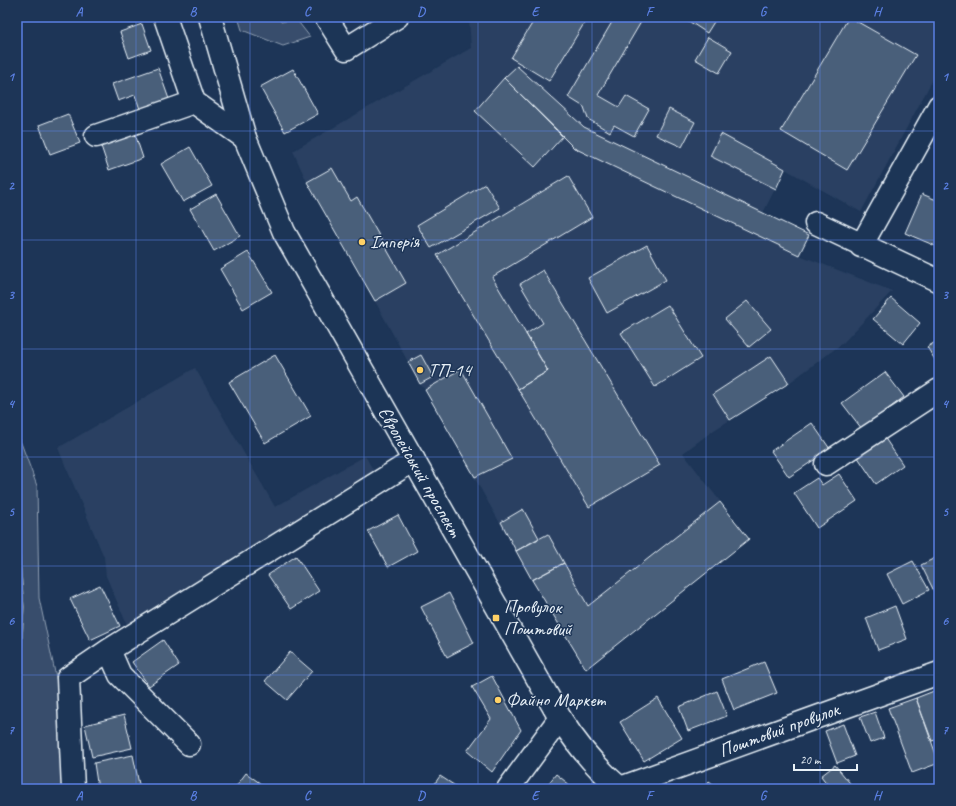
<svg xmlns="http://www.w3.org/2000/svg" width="956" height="806" font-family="Caveat,sans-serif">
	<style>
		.built { fill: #2a4162 }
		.green { fill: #374d6c; stroke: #909fb2 }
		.water { fill: #5d7089; stroke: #95a4b5 }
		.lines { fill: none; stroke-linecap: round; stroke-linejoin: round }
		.shore { stroke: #b0bdcc; stroke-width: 1 }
		.building { fill: #495e7a; stroke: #e8f1f8 }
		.minor-casing { stroke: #e8f1f8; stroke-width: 25 }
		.major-casing { stroke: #e8f1f8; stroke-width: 25 }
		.minor { stroke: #1d3557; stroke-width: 22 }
		.major { stroke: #1d3557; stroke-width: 22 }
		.grid { fill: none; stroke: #5a7fe2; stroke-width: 1; stroke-opacity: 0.55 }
		.poi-dot { fill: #ffd166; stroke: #1d3557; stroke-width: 1.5 }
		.labels { text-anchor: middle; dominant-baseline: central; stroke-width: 3; stroke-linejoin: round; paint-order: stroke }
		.poi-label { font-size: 19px; fill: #e8f1f8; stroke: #1d3557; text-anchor: start }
		.street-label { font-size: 19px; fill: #e8f1f8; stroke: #1d3557 }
		.neatline { fill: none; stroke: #5a7fe2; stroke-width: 1.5 }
		.grid-label { font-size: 13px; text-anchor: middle; font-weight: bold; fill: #5a7fe2 }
	</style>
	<rect width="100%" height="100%" fill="#1d3557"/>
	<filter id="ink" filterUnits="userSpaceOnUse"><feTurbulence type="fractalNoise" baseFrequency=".025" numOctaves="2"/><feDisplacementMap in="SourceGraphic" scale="8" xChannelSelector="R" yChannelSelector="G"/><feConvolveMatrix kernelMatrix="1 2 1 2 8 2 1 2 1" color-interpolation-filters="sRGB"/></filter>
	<g filter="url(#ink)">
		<path class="built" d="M470,17H939V68L861,212L785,169L763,213L809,235L799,255L892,291L843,343L789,383L714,430L683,453L749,539L586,669L532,580L425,390L420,384L375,301L307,182L293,151L471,48L469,18Z
			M195,368L275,507L365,456L375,473L128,627L106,576L104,557L58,448Z"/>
		<path class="green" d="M238,17H279L281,22L296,19L310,37L283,46L242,30Z
			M17,432L37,486L39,598L66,724L68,789H18V707L24,607L17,525Z"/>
		<path class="water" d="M17,525L24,607L18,707V789Z"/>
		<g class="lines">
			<path class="shore" d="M17,569L20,607L17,663"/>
		</g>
		<path class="building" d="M536,17H588L549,81L511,58Z
			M615,17H644L598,95L619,107L626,96L649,109L634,136L614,125L610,132L588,119L584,107L568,97Z
			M685,17H717L707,33L684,18Z
			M849,17L916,55L847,170L781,131Z
			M142,24L151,50L129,58L120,32Z
			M708,37L732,51L719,73L695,59Z
			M517,66L584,127L809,235L799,255L574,148L504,78Z
			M158,68L170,102L141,112L135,95L118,101L112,84Z
			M293,69L318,114L285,132L260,87Z
			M504,78L563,136L535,167L475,111Z
			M669,109L695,122L682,147L656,135Z
			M68,114L80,143L50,154L39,125Z
			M133,128L143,158L109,170L99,140Z
			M721,134L785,169L776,189L710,156Z
			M190,147L212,186L183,202L161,164Z
			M332,168L351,201L357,197L406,283L375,301L307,182Z
			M568,176L592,217L492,277L548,371L518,389L437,255Z
			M485,184L500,208L431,248L417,225Z
			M216,194L240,236L214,251L190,209Z
			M922,194L939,201L938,247L905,233Z
			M647,245L666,280L607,313L588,278Z
			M248,252L272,292L243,309L220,269Z
			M543,270L660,465L589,507L518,389L548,371L526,334L543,323L520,284Z
			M891,298L920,323L903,344L873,319Z
			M747,301L771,329L749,347L725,319Z
			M668,305L701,358L655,387L621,333Z
			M939,340V366L927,347Z
			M275,355L311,416L265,443L229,382Z
			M421,355L433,377L420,384L408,362Z
			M771,356L789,383L730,420L713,394Z
			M461,369L512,459L475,477L425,390Z
			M885,372L904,397L862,429L842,403Z
			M812,423L830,449L789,477L771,451Z
			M882,434L903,465L876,484L855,453Z
			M839,474L857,501L817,528L794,493L817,478L822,485Z
			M720,502L749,539L586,669L532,580L564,563L588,606Z
			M523,509L539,538L516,551L501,522Z
			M398,515L417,551L388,567L368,531Z
			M548,534L564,563L532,580L516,551Z
			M296,556L319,591L291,609L268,575Z
			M939,556V591L935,593L921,565Z
			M913,561L929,590L902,604L887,574Z
			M100,585L120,626L90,640L70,599Z
			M449,593L474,643L447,657L421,607Z
			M895,606L907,639L878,650L866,618Z
			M163,640L179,665L149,686L132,662Z
			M290,652L312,671L287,700L265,681Z
			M764,662L777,693L734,710L722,679Z
			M492,676L521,730L492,772L467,751L491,719L472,687Z
			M939,689V739L932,741L916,698Z
			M717,691L727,716L688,731L679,707Z
			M658,698L682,738L644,761L620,722Z
			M916,698L939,763L912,773L888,708Z
			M875,712L884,738L870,743L860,717Z
			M124,715L132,748L92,757L85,725Z
			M843,724L855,756L837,763L825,731Z
			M133,755L140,789H98L94,763Z
			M835,765L854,788L853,789H831L821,776Z
			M246,773L268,789H234Z
			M556,774L575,789H544Z
			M440,776L460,789H431Z
			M709,781L720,789H703Z"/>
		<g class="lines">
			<g class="minor-casing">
				<path id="minor" d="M165,17L194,102L245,138
					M326,17L346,49L397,17
					M96,136L194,102
					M816,223L939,281
					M861,246L939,106
					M826,464L939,390
					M189,744L120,675L109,650L414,460
					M620,788L939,673
					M73,789L68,678L109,650
					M508,789L560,718"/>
			</g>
			<g class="major-casing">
				<path id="major" d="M210,17L245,138L284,232L560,718C577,745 596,768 621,789"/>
			</g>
			<use href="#minor" class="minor"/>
			<use href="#major" class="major"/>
		</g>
	</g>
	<path class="grid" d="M136,17V789M250,17V789M364,17V789M478,17V789M592,17V789M706,17V789M820,17V789M17,131H939M17,240H939M17,349H939M17,457H939M17,566H939M17,675H939"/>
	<g class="poi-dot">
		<circle cx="362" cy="242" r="4"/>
		<circle cx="420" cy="370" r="4"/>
		<rect x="492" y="614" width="8" height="8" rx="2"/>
		<circle cx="498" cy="700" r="4"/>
	</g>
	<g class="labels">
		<g class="poi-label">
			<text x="370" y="242">Імперія</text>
			<text x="428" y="370">ТП-14</text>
			<text x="504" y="607">Провулок<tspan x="504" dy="22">Поштовий</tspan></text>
			<text x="506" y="700">Файно Маркет</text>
		</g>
		<g class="street-label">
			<text transform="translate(420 472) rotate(60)">Європейський проспект</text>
			<text transform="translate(779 730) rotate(-20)">Поштовий провулок</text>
		</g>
	</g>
	<rect width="956" height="806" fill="none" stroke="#1d3557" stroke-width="44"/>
	<path d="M794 764v6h63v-6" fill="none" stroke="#e8f1f8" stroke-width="2"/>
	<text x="800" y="764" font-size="12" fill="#e8f1f8" stroke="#1d3557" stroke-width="3" paint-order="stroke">20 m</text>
	<rect x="22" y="22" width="912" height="762" class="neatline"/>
	<g class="grid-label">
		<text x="79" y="16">A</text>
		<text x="193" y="16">B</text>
		<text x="307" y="16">C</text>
		<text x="421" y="16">D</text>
		<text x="535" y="16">E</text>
		<text x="649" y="16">F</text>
		<text x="763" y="16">G</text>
		<text x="877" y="16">H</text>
		<text x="11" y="81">1</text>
		<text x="945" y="81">1</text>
		<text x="11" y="190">2</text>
		<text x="945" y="190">2</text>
		<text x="11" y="299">3</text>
		<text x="945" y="299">3</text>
		<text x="11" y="408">4</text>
		<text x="945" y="408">4</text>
		<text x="11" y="516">5</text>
		<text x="945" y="516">5</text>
		<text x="11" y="625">6</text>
		<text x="945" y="625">6</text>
		<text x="11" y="734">7</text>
		<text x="945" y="734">7</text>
		<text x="79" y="800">A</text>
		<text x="193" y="800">B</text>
		<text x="307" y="800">C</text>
		<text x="421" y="800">D</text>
		<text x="535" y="800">E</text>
		<text x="649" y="800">F</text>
		<text x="763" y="800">G</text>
		<text x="877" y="800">H</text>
	</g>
</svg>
